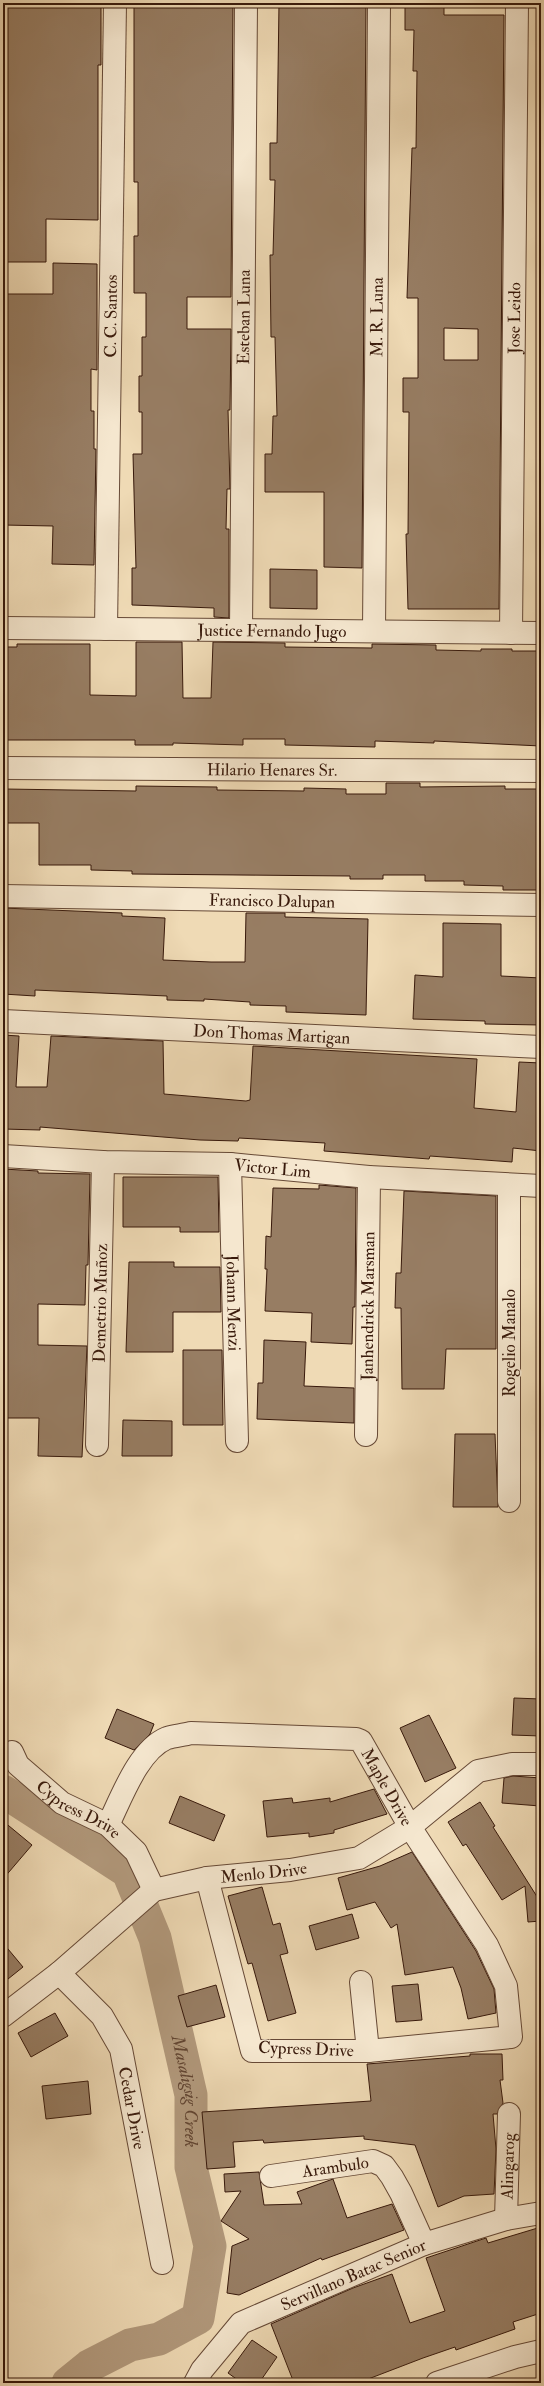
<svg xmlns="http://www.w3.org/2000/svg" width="544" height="2386" font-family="'IM FELL Double Pica',serif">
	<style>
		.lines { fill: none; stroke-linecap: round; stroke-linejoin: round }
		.river { stroke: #b1987b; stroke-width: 33 }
		.building { fill: #977d63; stroke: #38190b; fill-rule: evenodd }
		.minor-casing { stroke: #664936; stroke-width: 24 }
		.tertiary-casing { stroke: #664936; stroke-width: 24 }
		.minor { stroke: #f5e7cf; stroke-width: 22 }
		.tertiary { stroke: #f5e7cf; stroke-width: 22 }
		.labels { text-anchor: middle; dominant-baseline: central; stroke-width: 3; stroke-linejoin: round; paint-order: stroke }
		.street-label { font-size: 17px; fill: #38190b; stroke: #f5e7cf }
		.water-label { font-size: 18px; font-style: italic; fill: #624532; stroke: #f5e7cf }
	</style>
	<rect width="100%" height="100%" fill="#efdab5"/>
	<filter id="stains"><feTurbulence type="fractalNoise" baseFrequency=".005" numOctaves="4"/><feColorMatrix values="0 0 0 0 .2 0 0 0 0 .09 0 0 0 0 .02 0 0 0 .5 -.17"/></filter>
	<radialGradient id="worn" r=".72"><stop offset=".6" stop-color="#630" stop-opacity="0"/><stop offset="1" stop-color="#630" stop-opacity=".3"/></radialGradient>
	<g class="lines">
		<path class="river" id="s1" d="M3,1791L128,1872L155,1938L191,2095V2167L210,2246L198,2318L159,2339L130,2345L89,2366L68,2383"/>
	</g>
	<path class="building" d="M3,3H101V65H98V220L46,219V262H3Z
		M134,3H233L231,297H187V329H231L230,410H228L230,489H227L226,529H229V618L214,617V608L132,605V568H136L133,454H142V412H139V376H142V337H146V293H134V236H138V182H134Z
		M279,3H366L362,568L324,567V492H265V454H272L273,416H277L275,337H271L270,255H273L275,180H270V143H277Z
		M405,3H444V15H504L499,609H408L406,534H408L409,412H403V378H418V298H407L412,148H416L417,71H413L414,30H405ZM444,328L478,329V360H444Z
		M53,263L97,264V370L91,369V411H94V449H96L94,565L52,564L53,526L3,525V294H53Z
		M270,569L317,570V609L270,608Z
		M136,642H182L183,698H211L213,642L285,643V647L372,648V644L436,645V650L481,651V649H512V651H541V746L434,741V743L375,741V747L285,745V739H243V745L173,743V745H135V740H3V647H17V644H90V695L136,696Z
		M386,783H420V787L505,786V789H541L540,890H503V886L464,885V881H425V875H383V879H350V876L132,874V871L91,870V865H39V823H5V789L136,791V786L217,787V790L304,791V788L346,789V794H386Z
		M3,908L122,913V916L165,918L163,960L211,962H245L246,913H285V917L368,919L366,1015L286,1012V1006L250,1005V1002L204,999V1001L167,1000V996L35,990V996L3,994Z
		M443,923L501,924V976L541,978V1025L485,1024V1021L413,1019L415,975L443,977Z
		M3,1035L19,1036L16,1087H47L51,1036L163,1041L164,1094L246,1101L250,1100L253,1046L477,1059L474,1108L516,1112L519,1062L541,1063V1151L513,1148L512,1162L430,1156L429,1159L324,1151L325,1143L239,1138L238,1141L200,1140L40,1127V1130L3,1129Z
		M3,1169L38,1171V1173L90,1174L88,1265H86L85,1305L38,1304V1345L87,1346L82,1457L38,1456L39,1418H3Z
		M123,1177H218L219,1232H180V1227H123Z
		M319,1185L356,1188L355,1307H353L352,1344L311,1342L312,1313L265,1311L267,1269H265L266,1236L271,1237L273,1188L319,1189Z
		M404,1191L496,1196V1349H446L444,1389H402L401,1308H395L396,1273H401Z
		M129,1262H174V1267H220L221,1312H173V1352H126Z
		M264,1340L306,1342L304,1386L354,1388V1423L257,1419L258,1383H263Z
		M183,1350H222L223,1425H183Z
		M123,1420L172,1421V1456H122Z
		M455,1434H495L498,1507H453Z
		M514,1698L541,1699V1736L512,1735Z
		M117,1709L154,1724L150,1734L134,1750L105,1738Z
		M429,1715L456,1768L425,1782L400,1728Z
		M513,1776L541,1778L540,1806L502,1803L504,1778Z
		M374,1789L387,1814L334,1830V1833L309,1837V1833L267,1837L263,1801L292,1798L293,1803L330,1798V1802Z
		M180,1796L225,1815L214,1841L169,1823Z
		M480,1802L495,1826L493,1827L541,1903V1921L528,1922L525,1886L502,1900L466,1844L463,1846L448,1822Z
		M3,1821L32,1845L3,1879Z
		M412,1852L476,1951L494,1989L496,2013L468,2019L461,1988L453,1967L405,1975L397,1924L391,1928L375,1902L347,1910L338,1878L380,1866Z
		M262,1887L273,1925L280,1923L288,1953L280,1955L296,2013L268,2021L252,1963L248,1964L228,1896Z
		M352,1914L359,1938L316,1950L309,1926Z
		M3,1943L23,1967L3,1983Z
		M418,1984L422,2020L396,2022L392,1986Z
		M216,1985L225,2017L187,2027L178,1996Z
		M55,2013L68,2036L31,2057L18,2033Z
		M470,2054H502L503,2080H500L503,2103L497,2114H493L496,2149L494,2194L464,2196L438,2207L415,2145L364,2139V2136L264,2143L263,2140L233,2142L235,2167L207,2169L202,2112L371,2101L367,2064L470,2056Z
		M88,2081L91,2114L46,2119L42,2086Z
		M259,2172L264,2205L302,2204L297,2192L333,2179L347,2218L392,2204L404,2230L322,2260L321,2258L239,2295L227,2293L232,2246L249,2239L221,2221L241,2191L225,2192L224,2174Z
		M541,2227V2313L513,2322L515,2329L456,2350L455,2347L423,2358L363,2381L362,2379L350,2383H294L271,2324L353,2288L392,2274L410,2323L445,2311L426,2258L486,2238L488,2243Z
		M252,2340L277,2357L259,2383H242L228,2373Z"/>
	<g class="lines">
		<g class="minor-casing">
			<g id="minor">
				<path id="s2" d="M3,628L541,633"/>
				<path id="s3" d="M106,629L115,3"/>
				<path id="s4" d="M241,630L246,3"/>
				<path id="s5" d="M374,631L379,3"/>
				<path id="s6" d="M511,633L517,3"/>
				<path id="s7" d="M3,768L541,771"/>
				<path id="s8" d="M3,896L541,905"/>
				<path id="s9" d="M3,1021L541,1047"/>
				<path id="s10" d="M3,1156L103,1162L230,1164L369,1177L541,1186"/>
				<path id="s11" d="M230,1164L237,1441"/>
				<path d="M509,1185V1501"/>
				<path id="s12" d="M366,1435L369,1177"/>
				<path id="s13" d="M97,1445L103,1162"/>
				<path id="s14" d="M12,1752L18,1765L62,1803L108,1825L136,1852L154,1890"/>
				<path id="s15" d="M108,1825C121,1799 138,1750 167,1738C174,1736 183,1735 191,1733L356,1739L361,1741L410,1827L487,1945L506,1986L511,2037L368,2051H252L207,1878"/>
				<path id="s16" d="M59,1973L102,2016L121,2049L162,2263"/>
				<path d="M361,1982L368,2051"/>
				<path id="s17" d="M3,2016L59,1973L154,1890L207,1878L290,1870L359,1858L410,1827L478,1771L512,1764H541"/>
				<path id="s18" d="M271,2176L373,2161L384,2166L392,2177L401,2193L424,2244"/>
				<path id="s19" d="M506,2219L509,2114"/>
				<path id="s20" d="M195,2383L202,2370L241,2323L424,2244L506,2219L541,2213"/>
			</g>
		</g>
		<g class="tertiary-casing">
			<path id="tertiary" d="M437,2383L515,2357L541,2351"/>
		</g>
		<use href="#minor" class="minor"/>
		<use href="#tertiary" class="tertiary"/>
	</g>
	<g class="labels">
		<g class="street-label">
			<text stroke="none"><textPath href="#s3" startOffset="313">C. C. Santos</textPath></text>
			<text stroke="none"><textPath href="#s4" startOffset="313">Esteban Luna</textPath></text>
			<text stroke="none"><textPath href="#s5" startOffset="314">M. R. Luna</textPath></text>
			<text stroke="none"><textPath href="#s6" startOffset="315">Jose Leido</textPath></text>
			<text stroke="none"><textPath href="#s2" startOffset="269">Justice Fernando Jugo</textPath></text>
			<text stroke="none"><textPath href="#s7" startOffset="269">Hilario Henares Sr.</textPath></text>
			<text stroke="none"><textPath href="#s8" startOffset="269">Francisco Dalupan</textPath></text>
			<text stroke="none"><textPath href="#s9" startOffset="269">Don Thomas Martigan</textPath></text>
			<text stroke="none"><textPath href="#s10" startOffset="270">Victor Lim</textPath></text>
			<text stroke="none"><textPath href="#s13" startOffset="142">Demetrio Muñoz</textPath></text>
			<text stroke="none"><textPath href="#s11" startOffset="139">Johann Menzi</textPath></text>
			<text stroke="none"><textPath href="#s12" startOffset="129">Janhendrick Marsman</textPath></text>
			<text transform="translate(509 1343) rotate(-90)">Rogelio Manalo</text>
			<text stroke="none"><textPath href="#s15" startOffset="355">Maple Drive</textPath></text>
			<text stroke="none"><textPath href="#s14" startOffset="90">Cypress Drive</textPath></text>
			<text stroke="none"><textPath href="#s17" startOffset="308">Menlo Drive</textPath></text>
			<text transform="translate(306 2049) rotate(2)">Cypress Drive</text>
			<text stroke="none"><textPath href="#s16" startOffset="159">Cedar Drive</textPath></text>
			<text stroke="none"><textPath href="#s19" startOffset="53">Alingarog</textPath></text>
			<text stroke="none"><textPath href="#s18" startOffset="65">Arambulo</textPath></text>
			<text stroke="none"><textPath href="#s20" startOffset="198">Servillano Batac Senior</textPath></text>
		</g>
		<g class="water-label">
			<text stroke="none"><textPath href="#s1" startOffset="377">Masaligsig Creek</textPath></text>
		</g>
	</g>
	<rect width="544" height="2386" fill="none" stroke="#efdab5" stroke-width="16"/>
	<rect x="4" y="4" width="536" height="2378" fill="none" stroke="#38190b" stroke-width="2"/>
	<rect x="8" y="8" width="528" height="2370" fill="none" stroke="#38190b"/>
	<rect width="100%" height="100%" filter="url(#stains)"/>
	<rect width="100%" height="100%" fill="url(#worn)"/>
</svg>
